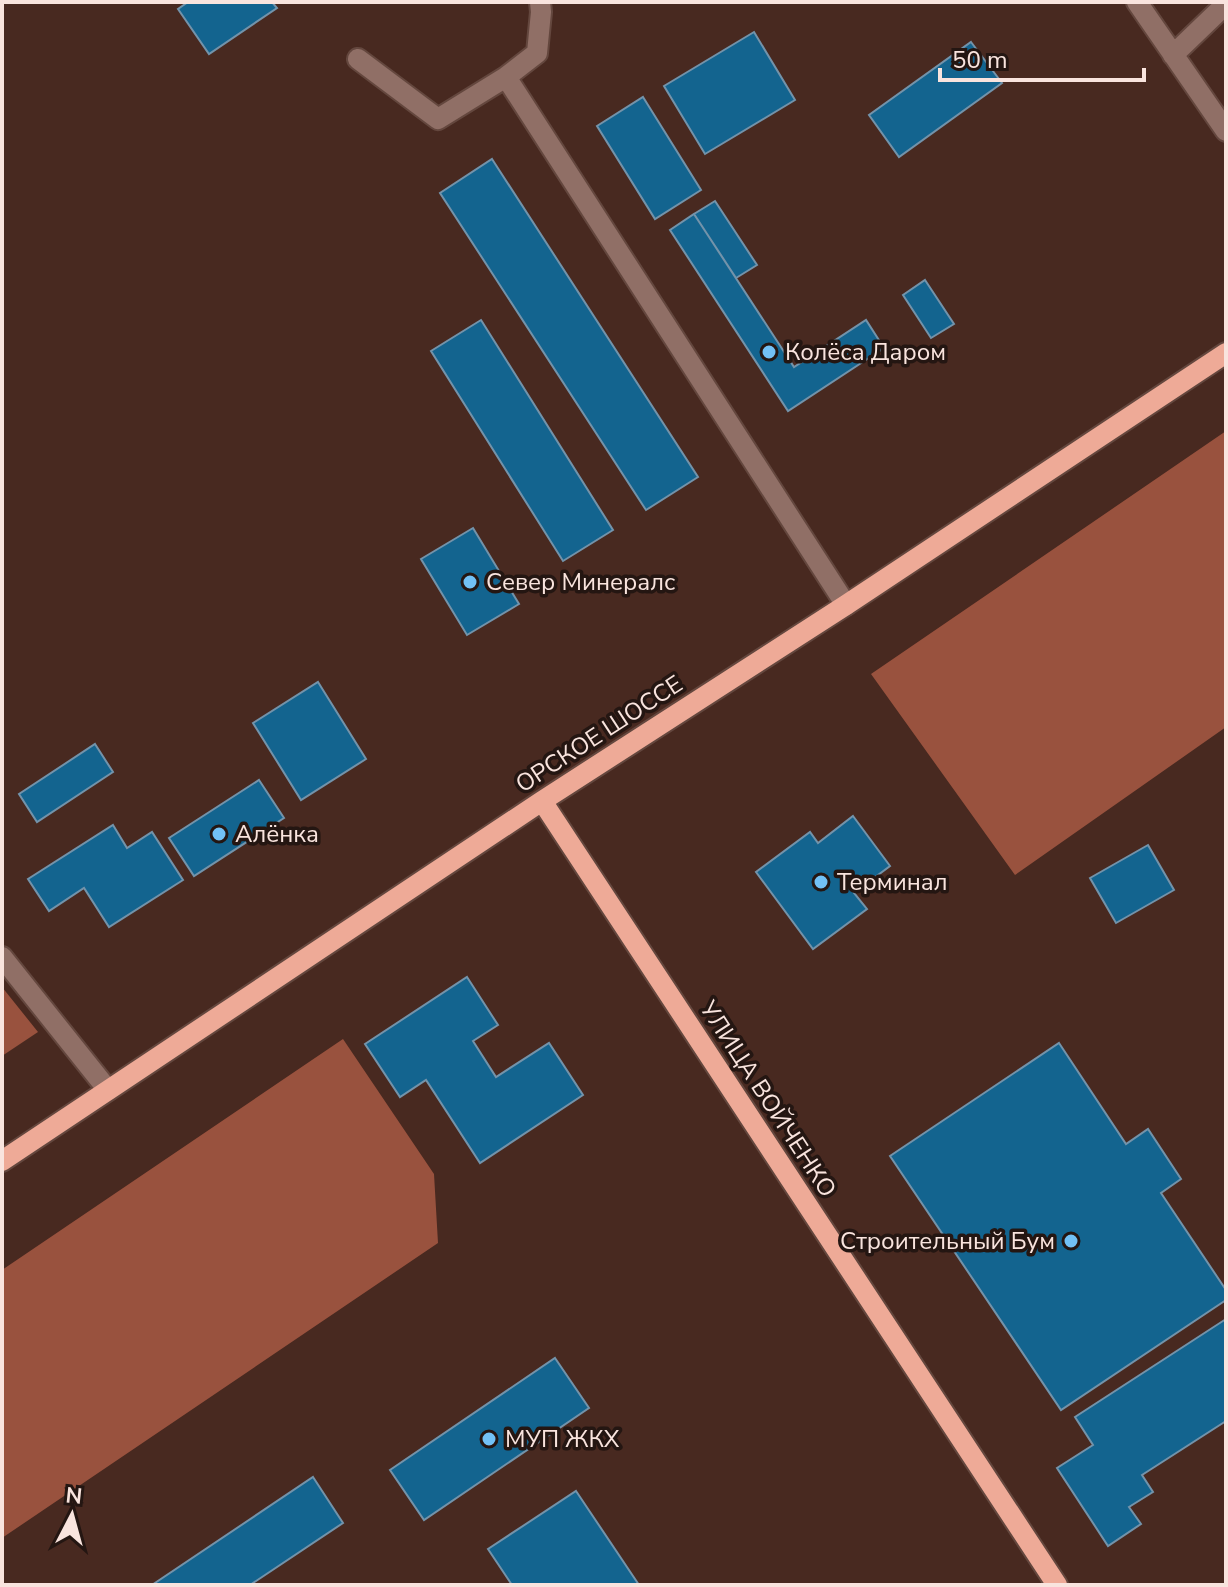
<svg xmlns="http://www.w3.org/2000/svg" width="1228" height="1587" font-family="'Nunito Sans',sans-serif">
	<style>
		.forest { fill: #99523e }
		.building { fill: #13648f; stroke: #7393aa; stroke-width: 2 }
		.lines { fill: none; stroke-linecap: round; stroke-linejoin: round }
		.minor-casing { stroke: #64473e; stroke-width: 24 }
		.major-casing { stroke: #64473e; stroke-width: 24 }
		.minor { stroke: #906f66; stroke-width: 20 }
		.major { stroke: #eeaa97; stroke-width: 20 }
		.poi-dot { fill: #72c1f5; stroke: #241612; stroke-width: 3 }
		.labels { text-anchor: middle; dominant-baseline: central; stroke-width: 7; stroke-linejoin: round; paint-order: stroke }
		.poi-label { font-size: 24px; fill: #f9e4de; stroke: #241612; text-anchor: start }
		.street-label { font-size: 24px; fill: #f9e4de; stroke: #241612 }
	</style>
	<rect width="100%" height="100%" fill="#482920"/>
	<path class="forest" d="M1226,431V727L1015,875L871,674Z
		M2,987L38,1032L2,1056Z
		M343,1039L434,1174L438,1243L2,1538V1270Z"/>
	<path class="building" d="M188,2H272L277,8L209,54L178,9Z
		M754,32L795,100L705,154L664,86Z
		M971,42L1002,83L899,157L869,115Z
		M643,97L701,190L655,219L597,126Z
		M492,159L698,477L646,510L440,193Z
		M715,201L757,265L736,278L694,214Z
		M694,214L794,367L866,320L884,348L788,411L670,230Z
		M925,280L954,324L931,338L903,295Z
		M481,320L613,530L563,561L431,351Z
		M473,528L519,604L467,635L421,559Z
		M318,682L366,759L301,800L253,723Z
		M95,744L113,772L37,822L19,794Z
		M259,780L284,818L194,876L169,838Z
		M853,816L890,866L854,893L867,909L813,949L756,872L810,832L818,843Z
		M113,825L127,848L152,832L183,880L109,927L84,888L49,911L28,879Z
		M1148,845L1174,890L1116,923L1090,878Z
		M467,977L498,1025L473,1041L496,1077L549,1043L583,1095L480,1163L426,1080L400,1097L365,1044Z
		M1059,1043L1126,1144L1148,1129L1181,1179L1161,1193L1226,1290V1300L1061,1410L890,1156Z
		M1226,1319V1421L1142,1475L1153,1492L1129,1507L1141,1524L1108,1546L1057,1468L1093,1445L1075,1417Z
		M555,1358L589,1408L424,1520L390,1470Z
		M313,1477L343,1523L250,1585H152Z
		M576,1491L639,1585H512L488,1549Z"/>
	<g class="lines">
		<g class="minor-casing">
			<path id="minor" d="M540,2L541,12L537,53L506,77L846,605
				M1137,2L1226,131
				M1173,55L1226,4
				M358,59L438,119L506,77
				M2,957L108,1090"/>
		</g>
		<g class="major-casing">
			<path id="major" d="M542,801L1057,1585
				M2,1161L542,801L846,605L1226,353"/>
		</g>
		<use href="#minor" class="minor"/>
		<use href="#major" class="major"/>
	</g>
	<g class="poi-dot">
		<circle cx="769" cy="352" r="8"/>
		<circle cx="470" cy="582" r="8"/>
		<circle cx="219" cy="834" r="8"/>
		<circle cx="821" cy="882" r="8"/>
		<circle cx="1071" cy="1241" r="8"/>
		<circle cx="489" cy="1439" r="8"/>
	</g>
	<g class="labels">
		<g class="poi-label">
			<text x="785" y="352">Колёса Даром</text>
			<text x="486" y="582">Север Минералс</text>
			<text x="235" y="834">Алёнка</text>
			<text x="837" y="882">Терминал</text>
			<text x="1055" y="1241" text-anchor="end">Строительный Бум</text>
			<text x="505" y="1439">МУП ЖКХ</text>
		</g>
		<g class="street-label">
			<text transform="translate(599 734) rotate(-33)">ОРСКОЕ ШОССЕ</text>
			<text transform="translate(768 1099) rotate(57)">УЛИЦА ВОЙЧЕНКО</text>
		</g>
	</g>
	<rect width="1228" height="1587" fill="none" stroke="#f9e4de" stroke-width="8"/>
	<g transform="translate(72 1515) rotate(6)" stroke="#241612" stroke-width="6" paint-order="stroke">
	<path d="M0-6L14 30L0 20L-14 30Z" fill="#f9e4de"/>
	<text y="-12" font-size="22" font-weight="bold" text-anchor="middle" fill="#f9e4de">N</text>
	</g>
	<path d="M940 68v12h204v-12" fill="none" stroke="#f9e4de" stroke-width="4"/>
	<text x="952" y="68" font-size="24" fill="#f9e4de" stroke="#241612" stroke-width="6" paint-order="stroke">50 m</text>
</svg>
